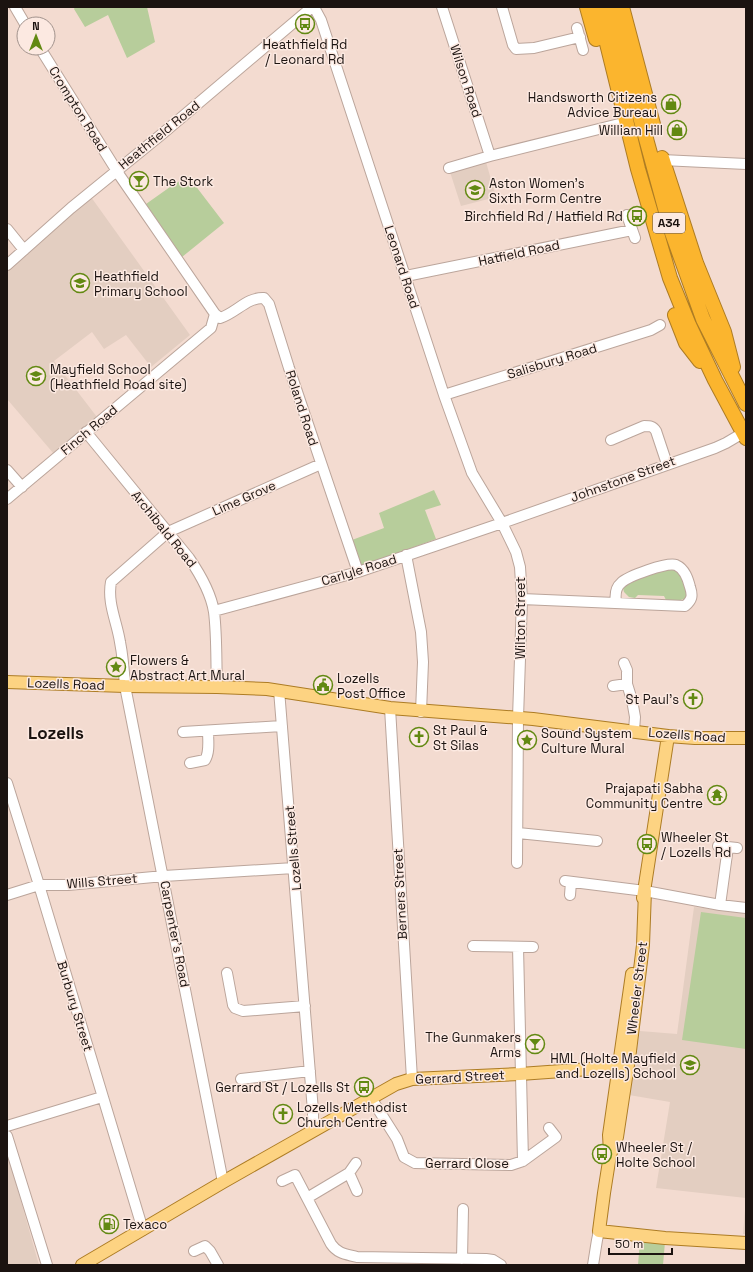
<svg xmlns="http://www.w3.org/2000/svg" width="753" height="1272" font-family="'Space Grotesk',sans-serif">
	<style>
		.education { fill: #e3cec1 }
		.green { fill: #b7cd9b }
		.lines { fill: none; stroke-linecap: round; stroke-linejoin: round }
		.minor-casing { stroke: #bba59b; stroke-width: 12 }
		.major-casing { stroke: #ad7c24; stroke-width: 14 }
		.highway-casing { stroke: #ad7c24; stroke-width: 16 }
		.minor { stroke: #fff; stroke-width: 10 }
		.major { stroke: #fdd382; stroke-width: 12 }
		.highway { stroke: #fbb52e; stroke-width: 14 }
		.labels { text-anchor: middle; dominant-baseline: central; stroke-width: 3; stroke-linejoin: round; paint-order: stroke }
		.shield { fill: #fce9e1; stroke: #5e534f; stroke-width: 1 }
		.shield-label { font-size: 12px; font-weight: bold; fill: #1b1310 }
		.poi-label { font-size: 13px; fill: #1b1310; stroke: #fce9e1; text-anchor: start }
		.street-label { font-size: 13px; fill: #1b1310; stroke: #fce9e1 }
		.district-label { font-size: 17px; font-weight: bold; fill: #1b1310; stroke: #fce9e1 }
	</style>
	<rect width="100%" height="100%" fill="#f3dbd0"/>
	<path class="education" d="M486,162L496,197L461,206L450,172Z
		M91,197L190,335L151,367L126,335L104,349L92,332L54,361L97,417L54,454L7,399V271Z
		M694,907L746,912V1234H743L746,1198L656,1188L670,1102L629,1095L640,1031L677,1034Z
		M7,1152L39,1265H7Z"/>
	<path class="green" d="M75,7H147L155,42L127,58L108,15L85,27L74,9Z
		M188,176L224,223L182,257L146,204L170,187Z
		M434,490L441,505L425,510L436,539L360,567L352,540L384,528L379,513Z
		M668,569L675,570L682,573L688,596C682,602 675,600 666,600L664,596L638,595L635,598L629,597L624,592L623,588L626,583Z
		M701,912L746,918V1049L682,1040Z
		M640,1240L665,1242L663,1265H638Z"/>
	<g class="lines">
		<g class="minor-casing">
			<path id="minor" d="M15,7L25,24
				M314,7L321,20L444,395L472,473L502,523L516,552L520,567L522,599L518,718L517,863
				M442,7L490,156
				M502,7L513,45L516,49L534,48L580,37
				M577,28L583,50
				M40,48L120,176L215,314L220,318C236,313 247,297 264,298L269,304L289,368L358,572
				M662,160L746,164
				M449,168L490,156L619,124
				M627,215L635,238
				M7,229L24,250
				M7,265L71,208L162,134L312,7
				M406,276L632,230
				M444,395L651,330L660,325
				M86,432L189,558C200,574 211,593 214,612C217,636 216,662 217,687
				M611,440L644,426C650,426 653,426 656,431L667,464
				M7,470L22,487
				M7,499L211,328L215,314
				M406,555L421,632L423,662L421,712
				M522,599L685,606C692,600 693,596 690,587C688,579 685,569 676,565C667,562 628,576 621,583C615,588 615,595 616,602
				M214,611L358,572L502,523L715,448L726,443L743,433
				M624,663L627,670V684L632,700L635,717L634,731
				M613,686L627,684
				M279,690L313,1111V1131
				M390,708L412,1079
				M183,732L282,726
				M190,763L205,760C210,752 208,740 208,731
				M7,783L39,885L143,1230
				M518,833L597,841
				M718,846L737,848
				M565,881L645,891L720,905L746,908
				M7,895L39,885H68L164,876L294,868
				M570,895L571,882
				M720,905L728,847
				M473,946L533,947
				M518,947L523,1161
				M227,973L233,1005L235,1008L243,1011L305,1006
				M241,1079L310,1071
				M371,1098L397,1139L404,1157L415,1163L511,1165L523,1161L556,1137L549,1128
				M7,1126L102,1097
				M7,1136L47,1265
				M349,1173L357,1191
				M282,1181L295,1175L331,1244C338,1254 346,1254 357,1257L486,1259L493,1260L501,1265
				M223,1182L125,686C124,671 123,657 120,642C117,622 107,603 111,582L168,532L321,464
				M307,1198L349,1173L356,1163
				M194,1251L205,1246L210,1251L218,1265
				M462,1259L463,1209
				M593,1265L597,1240L599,1231"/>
		</g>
		<g class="major-casing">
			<path id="major" d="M7,682L125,686L217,687L267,689L390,708L533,719L668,736L695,738H746
				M645,891L643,945L630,1051L617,1137L610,1155L604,1193L599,1231L665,1238L746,1243
				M643,898L668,736
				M610,1152L609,1135L632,974
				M82,1265L223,1182L396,1084L412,1079L520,1074L590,1069L619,1062L628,1065"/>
		</g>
		<g class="highway-casing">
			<path id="highway" d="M587,7L596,39
				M598,7L638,169L670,278L689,325L715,380L746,438
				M610,7L671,230L703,319L746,404
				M622,7L654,128
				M662,158L696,263L724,332L733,367
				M675,315L686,343L700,361"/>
		</g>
		<use href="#minor" class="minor"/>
		<use href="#major" class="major"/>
		<use href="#highway" class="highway"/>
	</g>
	<defs>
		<g id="bus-ring" transform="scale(1)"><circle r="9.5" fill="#fce9e1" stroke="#628912" stroke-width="1.5"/><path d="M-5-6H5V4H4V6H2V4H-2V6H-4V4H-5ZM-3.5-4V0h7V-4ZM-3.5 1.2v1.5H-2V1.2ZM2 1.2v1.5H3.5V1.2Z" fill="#628912"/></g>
		<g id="shop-ring" transform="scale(1)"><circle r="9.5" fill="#fce9e1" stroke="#628912" stroke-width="1.5"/><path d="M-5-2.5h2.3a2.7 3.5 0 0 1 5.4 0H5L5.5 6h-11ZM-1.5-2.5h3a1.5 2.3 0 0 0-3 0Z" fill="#628912"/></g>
		<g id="bar-ring" transform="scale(1)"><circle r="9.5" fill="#fce9e1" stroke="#628912" stroke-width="1.5"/><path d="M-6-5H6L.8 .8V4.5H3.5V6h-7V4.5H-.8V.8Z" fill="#628912"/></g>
		<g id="school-ring" transform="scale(1)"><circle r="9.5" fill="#fce9e1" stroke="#628912" stroke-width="1.5"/><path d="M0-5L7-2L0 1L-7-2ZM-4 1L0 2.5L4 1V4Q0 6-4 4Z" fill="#628912"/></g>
		<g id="sight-ring" transform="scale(1)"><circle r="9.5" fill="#fce9e1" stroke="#628912" stroke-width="1.5"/><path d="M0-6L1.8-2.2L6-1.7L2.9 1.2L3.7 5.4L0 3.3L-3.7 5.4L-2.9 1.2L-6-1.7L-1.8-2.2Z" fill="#628912"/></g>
		<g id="civic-ring" transform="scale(1)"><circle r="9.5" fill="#fce9e1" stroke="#628912" stroke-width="1.5"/><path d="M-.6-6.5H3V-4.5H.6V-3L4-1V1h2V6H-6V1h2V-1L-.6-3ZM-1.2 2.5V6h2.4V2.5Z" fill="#628912"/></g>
		<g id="church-ring" transform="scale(1)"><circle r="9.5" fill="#fce9e1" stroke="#628912" stroke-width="1.5"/><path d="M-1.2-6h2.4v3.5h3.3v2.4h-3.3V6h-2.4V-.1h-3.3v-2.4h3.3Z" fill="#628912"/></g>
		<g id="temple-ring" transform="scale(1)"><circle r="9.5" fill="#fce9e1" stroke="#628912" stroke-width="1.5"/><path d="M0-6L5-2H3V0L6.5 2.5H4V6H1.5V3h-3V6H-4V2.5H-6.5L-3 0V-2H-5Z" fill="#628912"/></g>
		<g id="fuel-ring" transform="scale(1)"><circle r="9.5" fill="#fce9e1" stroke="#628912" stroke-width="1.5"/><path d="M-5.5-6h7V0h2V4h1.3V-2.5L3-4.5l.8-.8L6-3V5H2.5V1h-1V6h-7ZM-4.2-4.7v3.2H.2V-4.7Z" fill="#628912"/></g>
	</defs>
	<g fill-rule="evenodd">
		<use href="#bus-ring" x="305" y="24"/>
		<use href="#shop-ring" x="671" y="104"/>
		<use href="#shop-ring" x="677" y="130"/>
		<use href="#bar-ring" x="139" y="181"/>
		<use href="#school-ring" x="475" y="190"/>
		<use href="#bus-ring" x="637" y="216"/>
		<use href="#school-ring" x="80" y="283"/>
		<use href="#school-ring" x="36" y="376"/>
		<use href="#sight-ring" x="116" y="667"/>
		<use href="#civic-ring" x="323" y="685"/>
		<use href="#church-ring" x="693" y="699"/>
		<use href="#church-ring" x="419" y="737"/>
		<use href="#sight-ring" x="527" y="740"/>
		<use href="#temple-ring" x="717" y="795"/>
		<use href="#bus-ring" x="647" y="844"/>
		<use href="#bar-ring" x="535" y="1044"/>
		<use href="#school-ring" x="690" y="1065"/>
		<use href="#bus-ring" x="364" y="1087"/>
		<use href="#church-ring" x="283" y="1114"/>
		<use href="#bus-ring" x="602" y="1154"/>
		<use href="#fuel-ring" x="109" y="1224"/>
	</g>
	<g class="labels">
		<rect class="shield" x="653" y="213" width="32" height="20" rx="3"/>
		<g class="shield-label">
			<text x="669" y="223">A34</text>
		</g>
		<g class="poi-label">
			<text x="305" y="44" text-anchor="middle">Heathfield Rd<tspan x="305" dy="15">/ Leonard Rd</tspan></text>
			<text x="657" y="97" text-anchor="end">Handsworth Citizens<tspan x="657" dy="15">Advice Bureau</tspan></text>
			<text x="663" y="130" text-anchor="end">William Hill</text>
			<text x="153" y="181">The Stork</text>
			<text x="489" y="183">Aston Women's<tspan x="489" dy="15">Sixth Form Centre</tspan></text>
			<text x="623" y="216" text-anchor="end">Birchfield Rd / Hatfield Rd</text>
			<text x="94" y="276">Heathfield<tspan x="94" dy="15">Primary School</tspan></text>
			<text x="50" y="369">Mayfield School<tspan x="50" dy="15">(Heathfield Road site)</tspan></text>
			<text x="130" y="660">Flowers &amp;<tspan x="130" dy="15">Abstract Art Mural</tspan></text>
			<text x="337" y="678">Lozells<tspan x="337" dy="15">Post Office</tspan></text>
			<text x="679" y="699" text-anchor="end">St Paul's</text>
			<text x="433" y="730">St Paul &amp;<tspan x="433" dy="15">St Silas</tspan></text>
			<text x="541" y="733">Sound System<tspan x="541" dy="15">Culture Mural</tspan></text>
			<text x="703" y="788" text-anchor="end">Prajapati Sabha<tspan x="703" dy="15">Community Centre</tspan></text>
			<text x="661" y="837">Wheeler St<tspan x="661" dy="15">/ Lozells Rd</tspan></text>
			<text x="521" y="1037" text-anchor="end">The Gunmakers<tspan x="521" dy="15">Arms</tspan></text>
			<text x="676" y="1058" text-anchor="end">HML (Holte Mayfield<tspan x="676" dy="15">and Lozells) School</tspan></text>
			<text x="350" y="1087" text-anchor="end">Gerrard St / Lozells St</text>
			<text x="297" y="1107">Lozells Methodist<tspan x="297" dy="15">Church Centre</tspan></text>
			<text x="616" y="1147">Wheeler St /<tspan x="616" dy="15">Holte School</tspan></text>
			<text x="123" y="1224">Texaco</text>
		</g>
		<g class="street-label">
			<text transform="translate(466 81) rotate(72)">Wilson Road</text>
			<text transform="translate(78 109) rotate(58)">Crompton Road</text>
			<text transform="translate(159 135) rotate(-39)">Heathfield Road</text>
			<text transform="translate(519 253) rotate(-12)">Hatfield Road</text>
			<text transform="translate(402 267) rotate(72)">Leonard Road</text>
			<text transform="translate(552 361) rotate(-17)">Salisbury Road</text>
			<text transform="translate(302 408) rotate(72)">Roland Road</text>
			<text transform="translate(89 430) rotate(-40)">Finch Road</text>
			<text transform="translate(623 479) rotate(-20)">Johnstone Street</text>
			<text transform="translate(244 498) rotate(-24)">Lime Grove</text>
			<text transform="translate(164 529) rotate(51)">Archibald Road</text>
			<text transform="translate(359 570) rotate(-17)">Carlyle Road</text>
			<text transform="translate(520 618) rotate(-90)">Wilton Street</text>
			<text transform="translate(66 684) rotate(2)">Lozells Road</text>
			<text transform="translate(687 735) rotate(4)">Lozells Road</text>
			<text transform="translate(293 848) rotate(-95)">Lozells Street</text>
			<text transform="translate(102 881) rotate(-5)">Wills Street</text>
			<text transform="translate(400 894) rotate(-93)">Berners Street</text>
			<text transform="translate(175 934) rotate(79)">Carpenter's Road</text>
			<text transform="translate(637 988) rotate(-83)">Wheeler Street</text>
			<text transform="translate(75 1006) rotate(73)">Burbury Street</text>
			<text transform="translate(460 1077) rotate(-3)">Gerrard Street</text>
			<text x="467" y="1163">Gerrard Close</text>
		</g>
		<g class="district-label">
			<text x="56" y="733">Lozells</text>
		</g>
	</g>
	<rect width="753" height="1272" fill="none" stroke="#1b1310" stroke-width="16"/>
	<g transform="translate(36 36)"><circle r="19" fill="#fce9e1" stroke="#a2938d"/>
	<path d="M0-3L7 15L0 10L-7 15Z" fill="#628912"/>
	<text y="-6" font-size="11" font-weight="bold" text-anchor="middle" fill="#1b1310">N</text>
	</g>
	<path d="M609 1248v6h63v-6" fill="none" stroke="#1b1310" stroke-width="2"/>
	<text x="615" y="1248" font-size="12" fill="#1b1310" stroke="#fce9e1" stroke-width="3" paint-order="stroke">50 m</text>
</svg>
